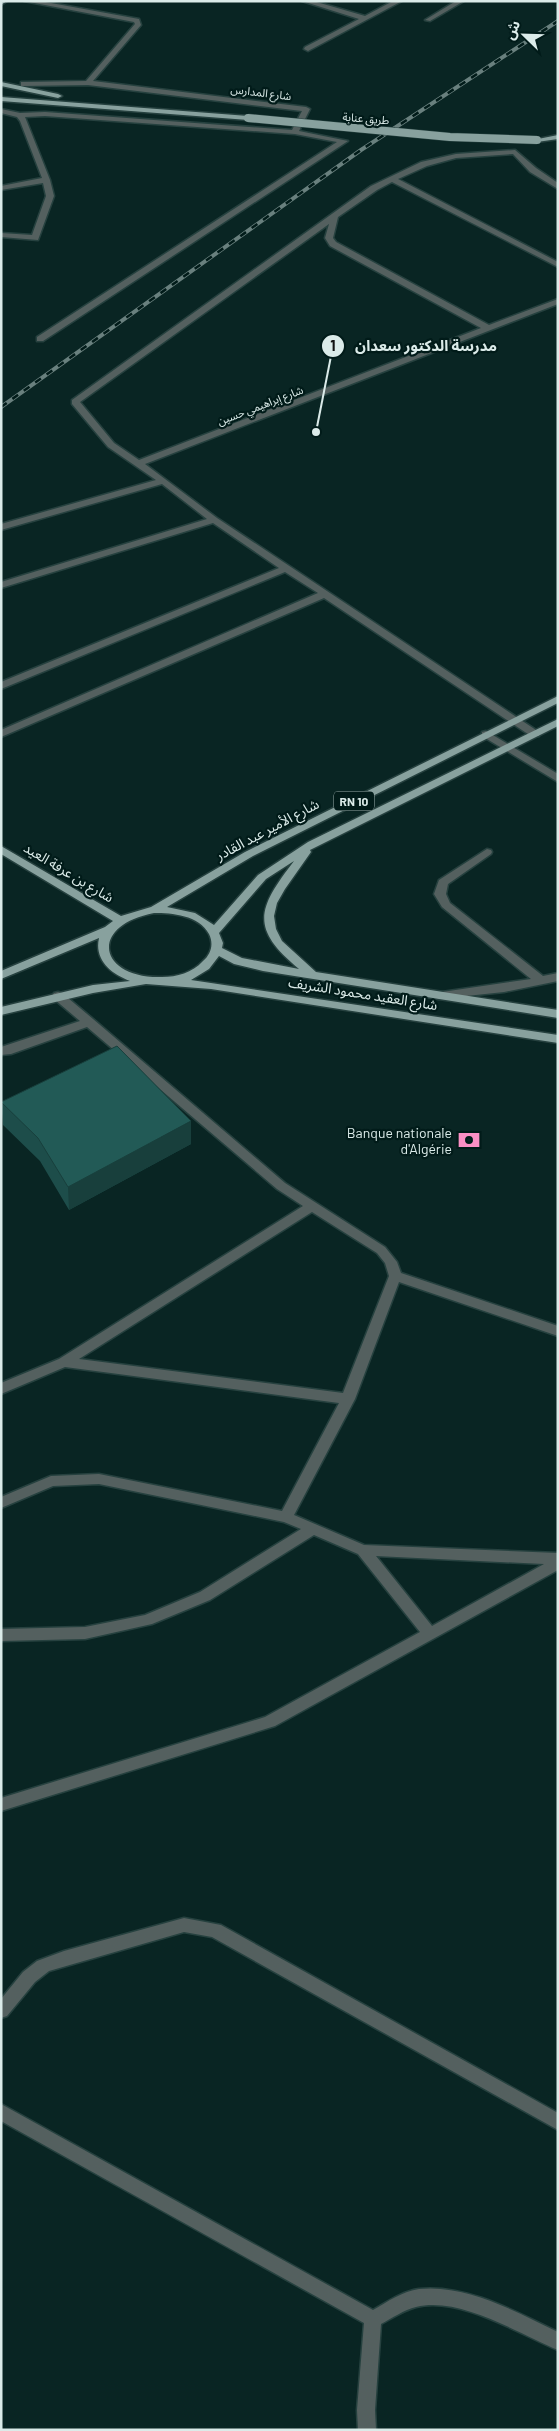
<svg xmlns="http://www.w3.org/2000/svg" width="559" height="2431" font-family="Barlow,'Noto Sans Arabic',sans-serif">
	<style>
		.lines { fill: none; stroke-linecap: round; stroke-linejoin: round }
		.minor-casing { stroke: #26413f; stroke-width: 3 }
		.major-casing { stroke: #26413f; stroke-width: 3 }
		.minor { fill: #54605f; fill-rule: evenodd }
		.major { fill: #88a19e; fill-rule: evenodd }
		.rail-casing { stroke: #69807e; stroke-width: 4 }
		.rail { stroke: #011b19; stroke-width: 2.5; stroke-dasharray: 7; stroke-linecap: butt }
		.major-bridge-casing { stroke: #26413f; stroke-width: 9; stroke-linecap: butt }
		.major-bridge { stroke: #88a19e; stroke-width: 8 }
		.wall { fill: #1d4d4a }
		.shaded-wall { fill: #183f3c }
		.building { fill: #225a56; stroke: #183f3c }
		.labels { text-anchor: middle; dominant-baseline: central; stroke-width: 4.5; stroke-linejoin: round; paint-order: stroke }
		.far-street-label { font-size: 11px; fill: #dbebe9; stroke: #011b19 }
		.shield { fill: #011b19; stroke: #9aadab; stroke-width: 1 }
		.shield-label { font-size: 12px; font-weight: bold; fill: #dbebe9 }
		.street-label { font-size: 14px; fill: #dbebe9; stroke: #011b19 }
		.poi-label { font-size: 14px; fill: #dbebe9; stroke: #011b19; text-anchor: end }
		.leader { fill: none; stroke: #dbebe9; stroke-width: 2 }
		.callout-dot { fill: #dbebe9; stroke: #011b19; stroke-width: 2 }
		.mark-label { font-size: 15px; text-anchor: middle; font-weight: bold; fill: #111 }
		.callout-label { font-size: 15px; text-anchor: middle; font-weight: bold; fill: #dbebe9; stroke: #011b19; stroke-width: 4.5; stroke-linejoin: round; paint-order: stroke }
	</style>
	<rect width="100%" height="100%" fill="#092523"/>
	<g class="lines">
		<g class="minor-casing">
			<path id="minor" d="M24,1H40L139,19L141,25L93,81L306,107L310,109L299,131L348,141L43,341H37V337L337,142L295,134L45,116L25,117L50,180L54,196L38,240L1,237V233L32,235L46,196L43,183L1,190V186L42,178L20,121L17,117L1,113V109L20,113L45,112L292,130L302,111L88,85L21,86V82H24L86,81L135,24L134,22Z
				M302,1H313L365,16L393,1H402L308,51L304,49L305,47L359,19Z
				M456,1H464L430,21L425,20Z
				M515,150L536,168L558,183V189L530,172L513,154L456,158L427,166L398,179L558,262V267L392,182L377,190L338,217L333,238L336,242L489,325L558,299V304L145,464L217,518L539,732V736H531L324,598L1,737V730L318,593L285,572L1,689V682L279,568L213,523L1,588V582L207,519L162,484L1,530V524L156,480L108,447L72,404V400L371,186L421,162L456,154ZM329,224L325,238L330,246L481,328L139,460L114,443L80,402Z
				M486,731L558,774V782L482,736V732Z
				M487,849L491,850L492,852L491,854L448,884L446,894L450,903L543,976L558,973V981L504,992L438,999L436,996L438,993L442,992L531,979L442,907L434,894L439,880Z
				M58,992L62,993L93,1019L285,1183L385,1247L397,1262L401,1273L558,1326V1336L399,1282L355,1399L294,1515L364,1545L558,1553V1570L275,1726L1,1811V1798L265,1717L420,1632L358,1554L314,1535L210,1600L152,1624L85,1639L1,1641V1629L85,1627L145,1615L200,1592L301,1529L284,1522L99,1484L53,1486L1,1508V1497L51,1476L99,1474L282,1511L339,1403L65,1367L1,1394V1383L59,1359L303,1206L277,1189L87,1027L11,1054L1,1055V1047L80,1021L54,999L52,996L54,993ZM312,1212L377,1253L385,1263L389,1276L343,1393L79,1359ZM376,1556L544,1564L432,1626Z
				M184,1918L221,1925L558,2113V2130L212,1937L184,1932L49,1971L35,1982L7,2016L1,2018V1999L23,1972L37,1961L64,1951Z
				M1,2104L373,2310C387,2302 403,2291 419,2289C467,2284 516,2312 558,2332V2350C519,2334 460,2296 416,2307C404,2310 392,2318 381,2324L375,2410L376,2430H358L357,2410L364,2323L1,2121Z"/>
		</g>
		<g class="major-casing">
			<path id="major" d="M1,1H7L1,5Z
				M1,82L58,94L62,96L58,98L1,86Z
				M1,97L248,116L252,118L248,120L1,101Z
				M558,135V139L537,142L533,140Z
				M558,696V703L253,856L167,907L195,913L214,925L258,875L308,842L558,719V726L310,850L311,852L285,889L277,903L274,916L276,929L282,941L316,972L558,1010V1018L263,971L234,964L219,956L209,969L191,980L558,1035V1043L211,989L146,984L93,993L1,1015V1007L93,985L130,981C111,974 94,960 99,938L1,979V971L105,927L113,921L1,854V846L121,916L151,907L245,852ZM294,861C258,908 249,928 299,969L242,958L222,948L223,943L219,933L266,879ZM154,913C172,913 199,915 209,934C214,944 211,954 203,961C192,973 177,977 162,977C99,979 87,926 154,913Z"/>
		</g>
		<use href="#minor" class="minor"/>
		<use href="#major" class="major"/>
		<g class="rail-casing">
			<path id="rail" d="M1,407L361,150L558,21"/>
		</g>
		<use href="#rail" class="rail"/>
		<g class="major-bridge-casing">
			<path id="major-bridge" d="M248,118L450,137L537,140"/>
		</g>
		<use href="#major-bridge" class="major-bridge"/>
	</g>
	<path class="wall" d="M1,1102L191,1144L69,1210L40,1161L3,1125Z"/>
	<path class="shaded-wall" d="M191,1121V1144L69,1210L68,1187Z"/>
	<path class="building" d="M117,1046L191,1121L68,1187L38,1138L1,1102Z"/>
	<defs>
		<g id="bank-bare" transform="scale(1.725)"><path d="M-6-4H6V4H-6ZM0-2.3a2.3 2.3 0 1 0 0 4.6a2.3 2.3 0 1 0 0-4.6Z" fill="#fb8fc4" stroke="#011b19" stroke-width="2.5" paint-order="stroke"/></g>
	</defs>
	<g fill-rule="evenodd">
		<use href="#bank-bare" x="469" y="1140"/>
	</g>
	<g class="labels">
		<g class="far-street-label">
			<text transform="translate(261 92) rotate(7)">شارع المدارس</text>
			<text transform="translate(366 118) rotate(5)">طريق عنابة</text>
			<text transform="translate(260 405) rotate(-21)">شارع إبراهيمي حسين</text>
		</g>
		<rect class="shield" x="334" y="791.5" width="40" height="19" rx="4"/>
		<g class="shield-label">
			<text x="354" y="801">RN 10</text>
		</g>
		<g class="street-label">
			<text transform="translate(267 829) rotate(-28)">شارع الأمير عبد القادر</text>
			<text transform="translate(69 872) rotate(31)">شارع بن عرفة العيد</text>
			<text transform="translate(363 993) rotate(9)">شارع العقيد محمود الشريف</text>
		</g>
		<g class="poi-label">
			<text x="452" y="1132">Banque nationale<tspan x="452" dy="16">d'Algérie</tspan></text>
		</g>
	</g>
	<path class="leader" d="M316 432L333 346"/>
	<g class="callout-dot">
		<circle cx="316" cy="432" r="5"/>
		<circle cx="333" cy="346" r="12"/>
	</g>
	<g class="mark-label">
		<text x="333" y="351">1</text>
	</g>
	<g class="callout-label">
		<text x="426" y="351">مدرسة الدكتور سعدان</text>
	</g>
	<rect width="559" height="2431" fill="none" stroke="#dbebe9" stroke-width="5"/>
	<g transform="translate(524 35) rotate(293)" stroke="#011b19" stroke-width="4" paint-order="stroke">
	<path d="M0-4L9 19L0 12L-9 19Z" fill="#dbebe9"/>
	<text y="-8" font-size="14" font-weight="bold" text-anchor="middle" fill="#dbebe9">ش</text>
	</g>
</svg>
